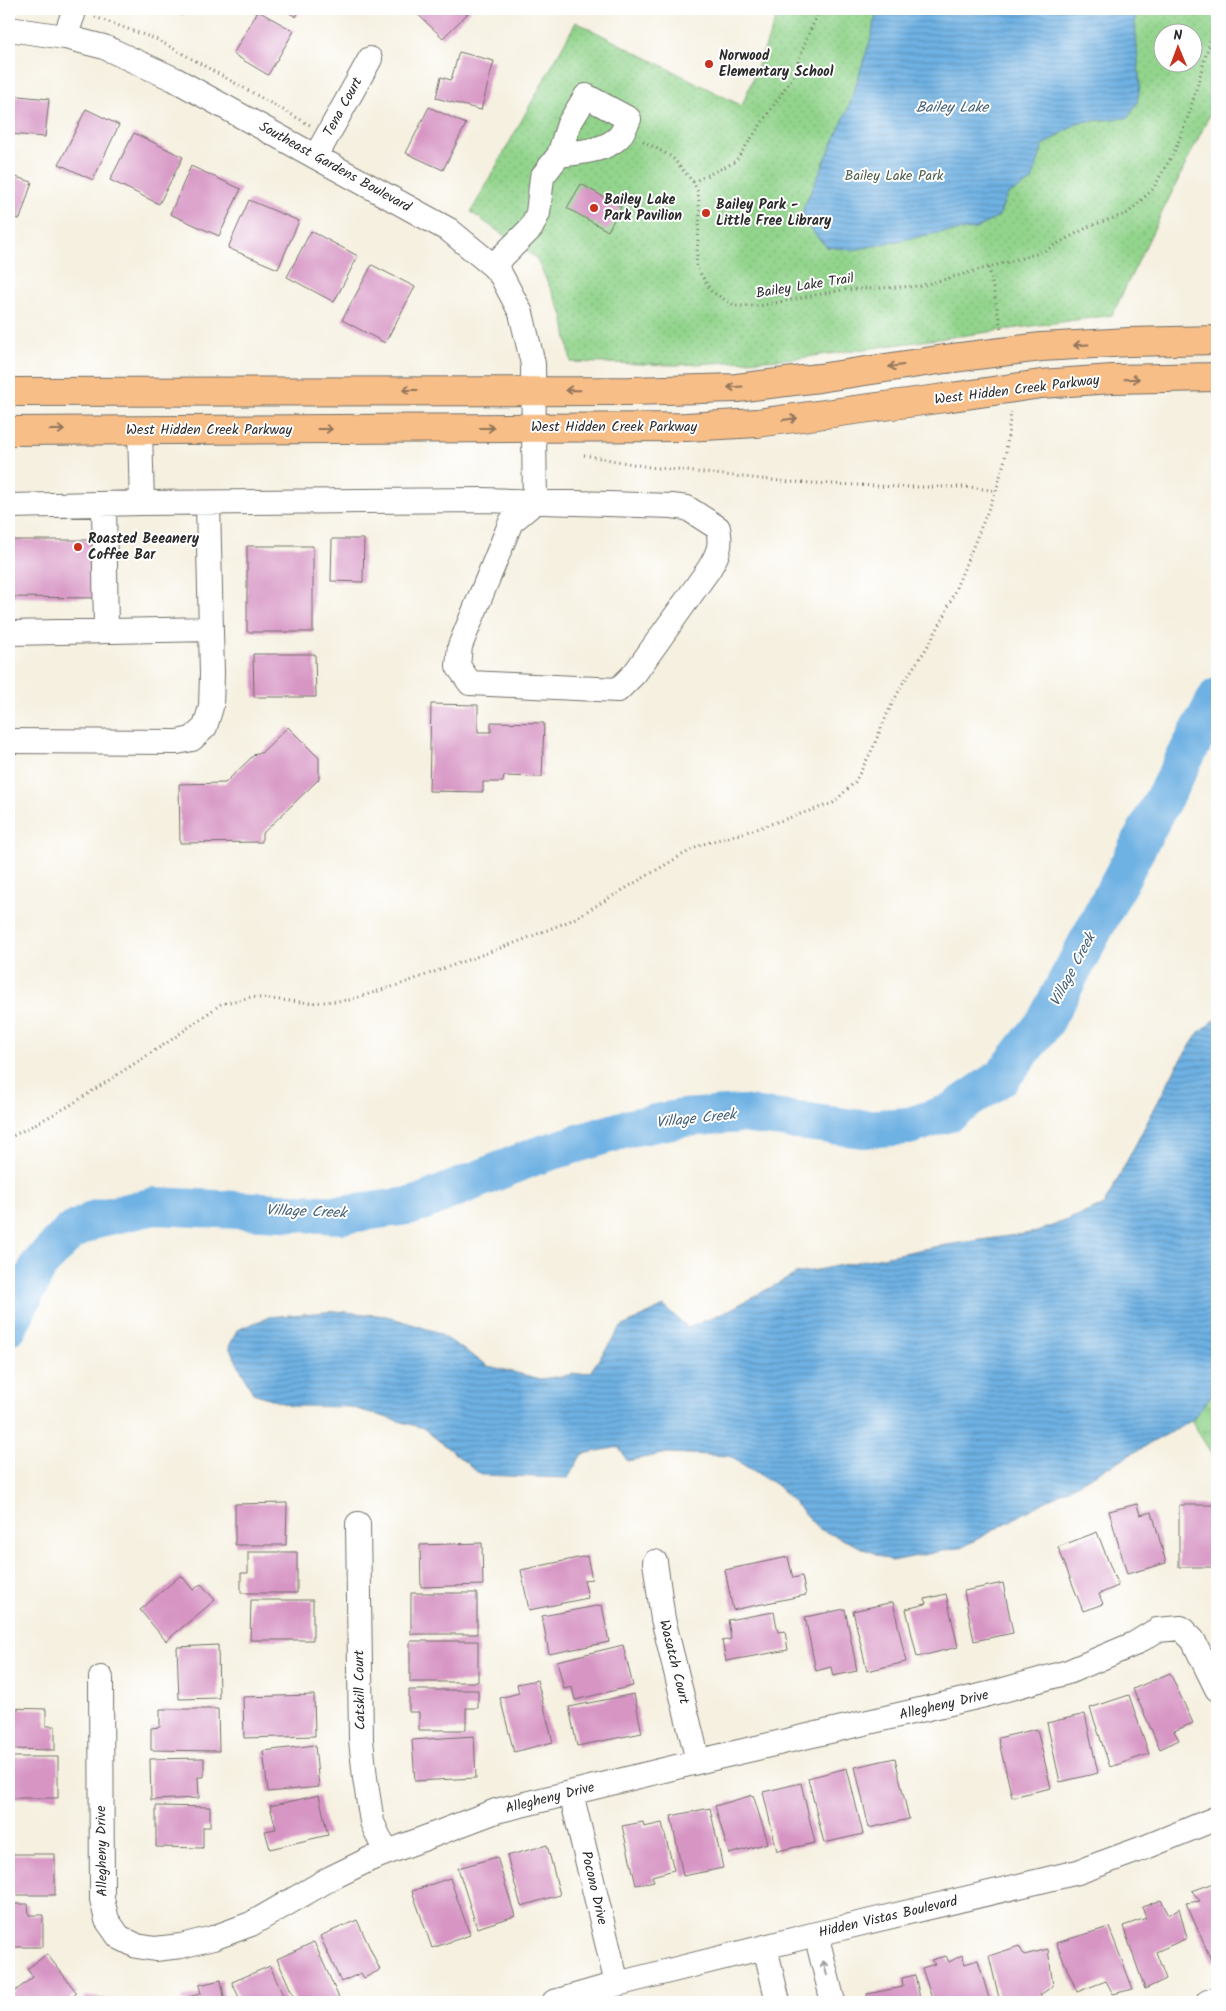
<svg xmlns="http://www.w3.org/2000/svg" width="1226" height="2011" font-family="Kalam,sans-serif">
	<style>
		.grass { fill: url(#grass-tufts); stroke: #5e805c }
		.park { fill: url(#park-dots); stroke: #5e805c; fill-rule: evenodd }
		.water { fill: url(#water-rules); stroke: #4c6e87 }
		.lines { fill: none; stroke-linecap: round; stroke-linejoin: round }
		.river { stroke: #6eb1e3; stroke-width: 38 }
		.building { fill: #d795c4 }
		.minor-casing { stroke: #72706a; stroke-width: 26 }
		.major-casing { stroke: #72706a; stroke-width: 30 }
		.path { stroke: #72706a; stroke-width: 3; stroke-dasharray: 1 4; stroke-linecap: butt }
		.minor { stroke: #fff; stroke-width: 24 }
		.major { stroke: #f7be88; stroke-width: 28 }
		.major-bridge-casing { stroke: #72706a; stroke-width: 30; stroke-linecap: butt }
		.major-bridge { stroke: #f7be88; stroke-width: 28 }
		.oneway { stroke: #91745a }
		.oneway2 { stroke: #a0a0a0 }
		.poi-dot { fill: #c8321e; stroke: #fff; stroke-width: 2 }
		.labels { text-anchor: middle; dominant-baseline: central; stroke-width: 4; stroke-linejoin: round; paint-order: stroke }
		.poi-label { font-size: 14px; font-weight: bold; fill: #2b2b2b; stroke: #fff; text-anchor: start }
		.street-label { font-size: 14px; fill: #2b2b2b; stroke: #fff }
		.park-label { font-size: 14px; fill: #4a5e48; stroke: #fff }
		.water-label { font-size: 15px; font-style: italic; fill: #466175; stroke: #fff }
	</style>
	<defs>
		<pattern id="grass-tufts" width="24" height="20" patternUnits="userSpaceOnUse" patternTransform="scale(1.25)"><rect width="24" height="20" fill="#92d48c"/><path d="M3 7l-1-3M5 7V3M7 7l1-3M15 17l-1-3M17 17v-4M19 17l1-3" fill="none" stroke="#7eb679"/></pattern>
		<pattern id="park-dots" width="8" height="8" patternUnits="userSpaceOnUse" patternTransform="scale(1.25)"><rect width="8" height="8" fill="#92d48c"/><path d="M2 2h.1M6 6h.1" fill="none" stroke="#7eb679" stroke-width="1.8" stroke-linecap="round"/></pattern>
		<pattern id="water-rules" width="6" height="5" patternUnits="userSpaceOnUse" patternTransform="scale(1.25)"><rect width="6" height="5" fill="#6eb1e3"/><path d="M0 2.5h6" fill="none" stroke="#5b90b8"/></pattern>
	</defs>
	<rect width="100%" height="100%" fill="#fff"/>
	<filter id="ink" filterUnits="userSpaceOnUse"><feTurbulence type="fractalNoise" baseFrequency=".02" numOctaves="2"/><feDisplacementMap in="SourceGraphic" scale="10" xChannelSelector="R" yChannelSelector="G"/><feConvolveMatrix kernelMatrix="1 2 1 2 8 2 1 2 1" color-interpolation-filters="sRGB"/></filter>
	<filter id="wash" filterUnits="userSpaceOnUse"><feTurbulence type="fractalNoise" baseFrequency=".0096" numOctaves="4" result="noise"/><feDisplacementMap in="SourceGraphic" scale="20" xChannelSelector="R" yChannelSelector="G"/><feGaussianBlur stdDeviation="1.12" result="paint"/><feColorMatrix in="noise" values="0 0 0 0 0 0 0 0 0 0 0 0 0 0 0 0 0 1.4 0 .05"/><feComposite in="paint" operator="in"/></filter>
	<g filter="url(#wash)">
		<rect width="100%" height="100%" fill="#f5f0e0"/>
		<path class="grass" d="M1217,1388V1462L1191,1421Z"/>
		<path class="park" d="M780,9H1217V100L1112,315L799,358L676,365L571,362L563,315L536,258L471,212L576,22L742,106ZM1164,32H1194V62H1164Z"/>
		<path class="water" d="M877,9H1134L1140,86L1137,103L1128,118L1079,122L1043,146L1032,181L1007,195L999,216L976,229L937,233L854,250L827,247L803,222V209L848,109L870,41Z
			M1215,1020L1217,1021V1388L1191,1421L963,1547L892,1561L819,1529L778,1486L729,1456L668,1453L627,1461L619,1447L582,1454L568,1478L481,1475L423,1428L350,1407L291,1406L253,1393L229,1347L237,1330L269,1317L336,1311L386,1316L437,1332L488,1366L541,1379L590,1372L621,1327L664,1306L688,1328L729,1310L796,1274L939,1246L1037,1232L1104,1205L1174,1071L1199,1032Z"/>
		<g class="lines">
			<path class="river" d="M9,1326L39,1265L69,1233L96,1219L155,1206L342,1215L415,1205L536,1156L629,1128L683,1118L741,1114L862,1129L909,1126L949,1113L1002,1077L1045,1022L1217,697"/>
		</g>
		<g id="blocks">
			<path class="building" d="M165,9H185L183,15Z
				M283,9H301L296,17Z
				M412,9H472L443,38Z
				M258,11L294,31L268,75L233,54Z
				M459,52L494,61L481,110L436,98L441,77L451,80Z
				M9,95L49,99L45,137L9,134Z
				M429,107L466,124L443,170L406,153Z
				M86,109L119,125L93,180L59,164Z
				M134,133L183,157L159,204L110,180Z
				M191,166L241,189L219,236L170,214Z
				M9,175L32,182L20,219L9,216Z
				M581,184L621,207L608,231L567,208Z
				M249,200L299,221L278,269L228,248Z
				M311,231L358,256L334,302L287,277Z
				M372,265L415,287L385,343L342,320Z
				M332,539H364L363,582L331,581Z
				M9,540H94V598L9,597Z
				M247,546H313V632H247Z
				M253,654H315L316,697H254Z
				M431,704L478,705V732H491V722L544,723L542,777L504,776L503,782H483V792L429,791Z
				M288,727L319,758V779L262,834V842L180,843L179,784L225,783L256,753H261Z
				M287,1503L286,1545H235V1504Z
				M1137,1504L1140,1515L1152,1512L1166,1563L1127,1574L1109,1511Z
				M1179,1505H1217V1567H1179Z
				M1097,1532L1118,1586L1099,1594L1103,1604L1083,1611L1058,1547Z
				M482,1543L483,1585L421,1587L420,1545Z
				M248,1552H297V1593H241V1573H248Z
				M587,1556L592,1579L584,1580L588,1598L529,1610L521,1570Z
				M788,1557L793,1578L802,1576L806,1595L733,1610L725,1570Z
				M181,1575L193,1590L201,1584L215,1600L166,1641L140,1610Z
				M1003,1583L1013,1633L974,1641L964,1591Z
				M411,1593H477V1634H411Z
				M946,1594L958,1647L917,1657L906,1609L926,1604L925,1599Z
				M251,1600H313V1640H250Z
				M893,1602L906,1662L867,1671L853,1611Z
				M602,1605L609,1642L549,1654L542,1616Z
				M845,1609L857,1671L833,1676L831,1667L816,1671L805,1617Z
				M774,1612L778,1632L785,1631L788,1650L726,1661L722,1641L731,1639L728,1620Z
				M410,1641H478V1682H410Z
				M218,1645L219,1698L179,1699L177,1647Z
				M623,1645L633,1686L575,1700L572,1687L564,1689L557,1661Z
				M1170,1673L1193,1723L1174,1731L1179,1740L1160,1749L1133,1689Z
				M537,1680L553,1742L514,1752L500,1698L519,1693L517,1684Z
				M409,1690H478V1708H466V1730H419V1712H409Z
				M634,1694L642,1733L577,1746L569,1707Z
				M314,1695L315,1736L244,1738L243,1697Z
				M1129,1695L1149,1754L1110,1767L1090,1708Z
				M9,1708L46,1709V1726H55V1750L9,1749Z
				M160,1709H218L219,1751L151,1750V1728L160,1727Z
				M1085,1714L1098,1773L1060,1782L1047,1723Z
				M1037,1729L1051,1788L1012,1797L998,1738Z
				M474,1736L476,1778L415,1781L412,1740Z
				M315,1745L319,1787L268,1792L263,1751Z
				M9,1757H58V1798H9Z
				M204,1758V1777H198L199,1798L151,1800L150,1759Z
				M895,1758L909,1819L869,1828L855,1767Z
				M847,1768L863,1834L824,1843L808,1778Z
				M801,1783L815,1843L777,1851L763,1792Z
				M319,1795L328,1835L270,1849L265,1831L276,1829L270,1806Z
				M753,1795L768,1843L729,1854L715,1806Z
				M156,1806L210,1807V1827H203V1848L156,1847Z
				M710,1808L723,1868L683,1876L671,1816Z
				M643,1822L644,1827L662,1823L674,1870L652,1876L654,1881L636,1885L622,1826Z
				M547,1845L560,1895L521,1906L507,1856Z
				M9,1854H55V1895H9Z
				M497,1857L515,1916L477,1928L458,1868Z
				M450,1878L470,1935L432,1948L412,1891Z
				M1217,1882V1960L1212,1962L1186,1903L1200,1901L1192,1891Z
				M1161,1900L1169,1915L1179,1908L1187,1938L1156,1952L1166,1979L1145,1989L1123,1926L1146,1918L1142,1907Z
				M9,1904H28L29,1915H43V1947H9Z
				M357,1920L380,1970L364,1978L361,1973L341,1982L320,1936Z
				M1109,1927L1133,1989L1113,1994L1106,1981L1077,1992L1056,1943Z
				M314,1942L340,2000L334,2002H296L277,1959Z
				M1019,1946L1024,1955L1048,1949L1053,1986L1040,1995L1043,2002H1000L989,1956Z
				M47,1954L77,1993L65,2002H9V1996L33,1977L27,1969Z
				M962,1955L965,1964L978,1960L990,2002H933L922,1968L935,1964L931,1960L946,1956L949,1962Z
				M270,1966L286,2002H241L232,1982Z
				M915,1975L921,2002H868L867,1994L903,1987L902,1978Z
				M221,1980L225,2002H183L182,1998L201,1994L199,1985Z
				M85,1996L124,2001V2002H84Z"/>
		</g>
	</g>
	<g filter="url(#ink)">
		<use href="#blocks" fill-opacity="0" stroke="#72706a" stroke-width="1"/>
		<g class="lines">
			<g class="minor-casing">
				<path id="minor" d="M9,29L65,37L104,47L174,79L449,230L493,266L501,275L521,313L533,364L535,502L511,522L460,646L458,666L470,683L618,690L635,673L709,569C718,554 722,546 718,528L687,508L672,506L482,500L142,503L140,430
					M65,37L75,9
					M316,156L370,59
					M493,266L531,228L538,213L542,177L559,155L569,124L586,96L629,119C626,125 623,132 619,137C604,152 578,152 559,155
					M104,504L106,631
					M9,506L142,503
					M9,633L211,629
					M9,741L177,742L192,739L205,727L211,707L212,674L208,504
					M358,1524L361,1740L365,1778L372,1822L386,1853
					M655,1562L663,1619L698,1761
					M101,1678L102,1899L107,1920L119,1937L137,1946L155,1949L181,1946L213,1938L251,1924L331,1878L370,1859L496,1811L709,1759L989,1694L1068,1672L1134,1644L1157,1630L1181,1628L1193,1640L1217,1689
					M571,1793L617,1984
					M816,1934L833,2002
					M765,1947L778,2002
					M554,2002L617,1984L816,1934L1078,1872L1146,1847L1217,1818
					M1208,2002L1217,1999"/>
			</g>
			<g class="major-casing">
				<path id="major" d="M9,392L630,391L737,388L819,378L945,359
					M9,431L686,427L757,423L945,398"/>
			</g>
			<path class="path" d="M95,17L158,40L310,125
				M643,141L672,157L693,182L698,192L700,213L696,266L711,291L735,306H759L842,290L920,286L1040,253L1090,226L1128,213L1153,189L1175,150L1189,114L1216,20V9
				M693,182L735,162L793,77L806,40L820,9
				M989,268L1001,329
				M584,455L649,467L790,482L899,487H970L996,491
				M9,1138L69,1106L171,1040L221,1004L251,997L311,1003L349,1000L401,984L520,941L572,920L682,855L703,844L753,830L833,803L855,782L873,748L886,716L903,683L926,649L944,617L996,491L1005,459L1011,412"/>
			<use href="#minor" class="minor"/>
			<use href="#major" class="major"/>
			<g class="major-bridge-casing">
				<path id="major-bridge" d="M945,359L1041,347L1129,342L1217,340
					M945,398L1041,384L1112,379L1217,377"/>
			</g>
			<use href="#major-bridge" class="major-bridge"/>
		</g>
		<defs><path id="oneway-shaft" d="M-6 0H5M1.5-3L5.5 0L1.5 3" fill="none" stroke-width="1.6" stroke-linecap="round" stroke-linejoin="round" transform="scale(1.25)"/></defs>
		<g class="oneway">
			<use href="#oneway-shaft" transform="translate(1081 345) rotate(177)"/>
			<use href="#oneway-shaft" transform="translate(896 366) rotate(172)"/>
			<use href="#oneway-shaft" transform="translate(1132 379) rotate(-2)"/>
			<use href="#oneway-shaft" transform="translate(735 387) rotate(176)"/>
			<use href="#oneway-shaft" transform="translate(410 390) rotate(180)"/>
			<use href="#oneway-shaft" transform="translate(573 390) rotate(-179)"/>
			<use href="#oneway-shaft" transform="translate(790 419) rotate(-7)"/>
			<use href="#oneway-shaft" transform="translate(487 428)"/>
			<use href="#oneway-shaft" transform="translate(325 429)"/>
			<use href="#oneway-shaft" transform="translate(57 430)"/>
		</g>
		<use class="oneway2" href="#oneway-shaft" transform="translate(825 1968) rotate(-105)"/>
	</g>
	<g class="poi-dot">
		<circle cx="709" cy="64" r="5"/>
		<circle cx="594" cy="208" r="5"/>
		<circle cx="706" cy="213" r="5"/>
		<circle cx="78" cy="547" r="5"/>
	</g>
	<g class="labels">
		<g class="poi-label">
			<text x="719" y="56">Norwood<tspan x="719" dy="16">Elementary School</tspan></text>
			<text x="604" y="200">Bailey Lake<tspan x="604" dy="16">Park Pavilion</tspan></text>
			<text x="716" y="205">Bailey Park -<tspan x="716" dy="16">Little Free Library</tspan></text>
			<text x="88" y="539">Roasted Beeanery<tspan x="88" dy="16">Coffee Bar</tspan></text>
		</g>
		<g class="street-label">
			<text transform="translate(343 107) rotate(-61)">Tena Court</text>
			<text transform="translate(335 167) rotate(29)">Southeast Gardens Boulevard</text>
			<text transform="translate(805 286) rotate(-9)">Bailey Lake Trail</text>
			<text transform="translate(1017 390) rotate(-7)">West Hidden Creek Parkway</text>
			<text x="614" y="427">West Hidden Creek Parkway</text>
			<text x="209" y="430">West Hidden Creek Parkway</text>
			<text transform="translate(674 1662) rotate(76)">Wasatch Court</text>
			<text transform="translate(360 1690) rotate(-91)">Catskill Court</text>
			<text transform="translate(944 1705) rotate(-13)">Allegheny Drive</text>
			<text transform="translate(550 1798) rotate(-14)">Allegheny Drive</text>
			<text transform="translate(102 1851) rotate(-91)">Allegheny Drive</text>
			<text transform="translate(594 1888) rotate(77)">Pocono Drive</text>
			<text transform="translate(888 1917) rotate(-13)">Hidden Vistas Boulevard</text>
		</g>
		<g class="park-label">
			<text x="894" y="176">Bailey Lake Park</text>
		</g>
		<g class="water-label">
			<text x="952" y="108">Bailey Lake</text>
			<text transform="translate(1073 970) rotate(-62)">Village Creek</text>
			<text transform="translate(696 1119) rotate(-6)">Village Creek</text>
			<text transform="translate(306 1212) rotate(2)">Village Creek</text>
		</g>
	</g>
	<rect width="1226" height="2011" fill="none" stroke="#fff" stroke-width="30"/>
	<g transform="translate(1178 48) rotate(359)"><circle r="24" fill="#ffffff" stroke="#aaaaaa"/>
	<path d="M0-4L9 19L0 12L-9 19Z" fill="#c8321e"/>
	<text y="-8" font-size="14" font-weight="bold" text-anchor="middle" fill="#2b2b2b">N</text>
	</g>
</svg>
